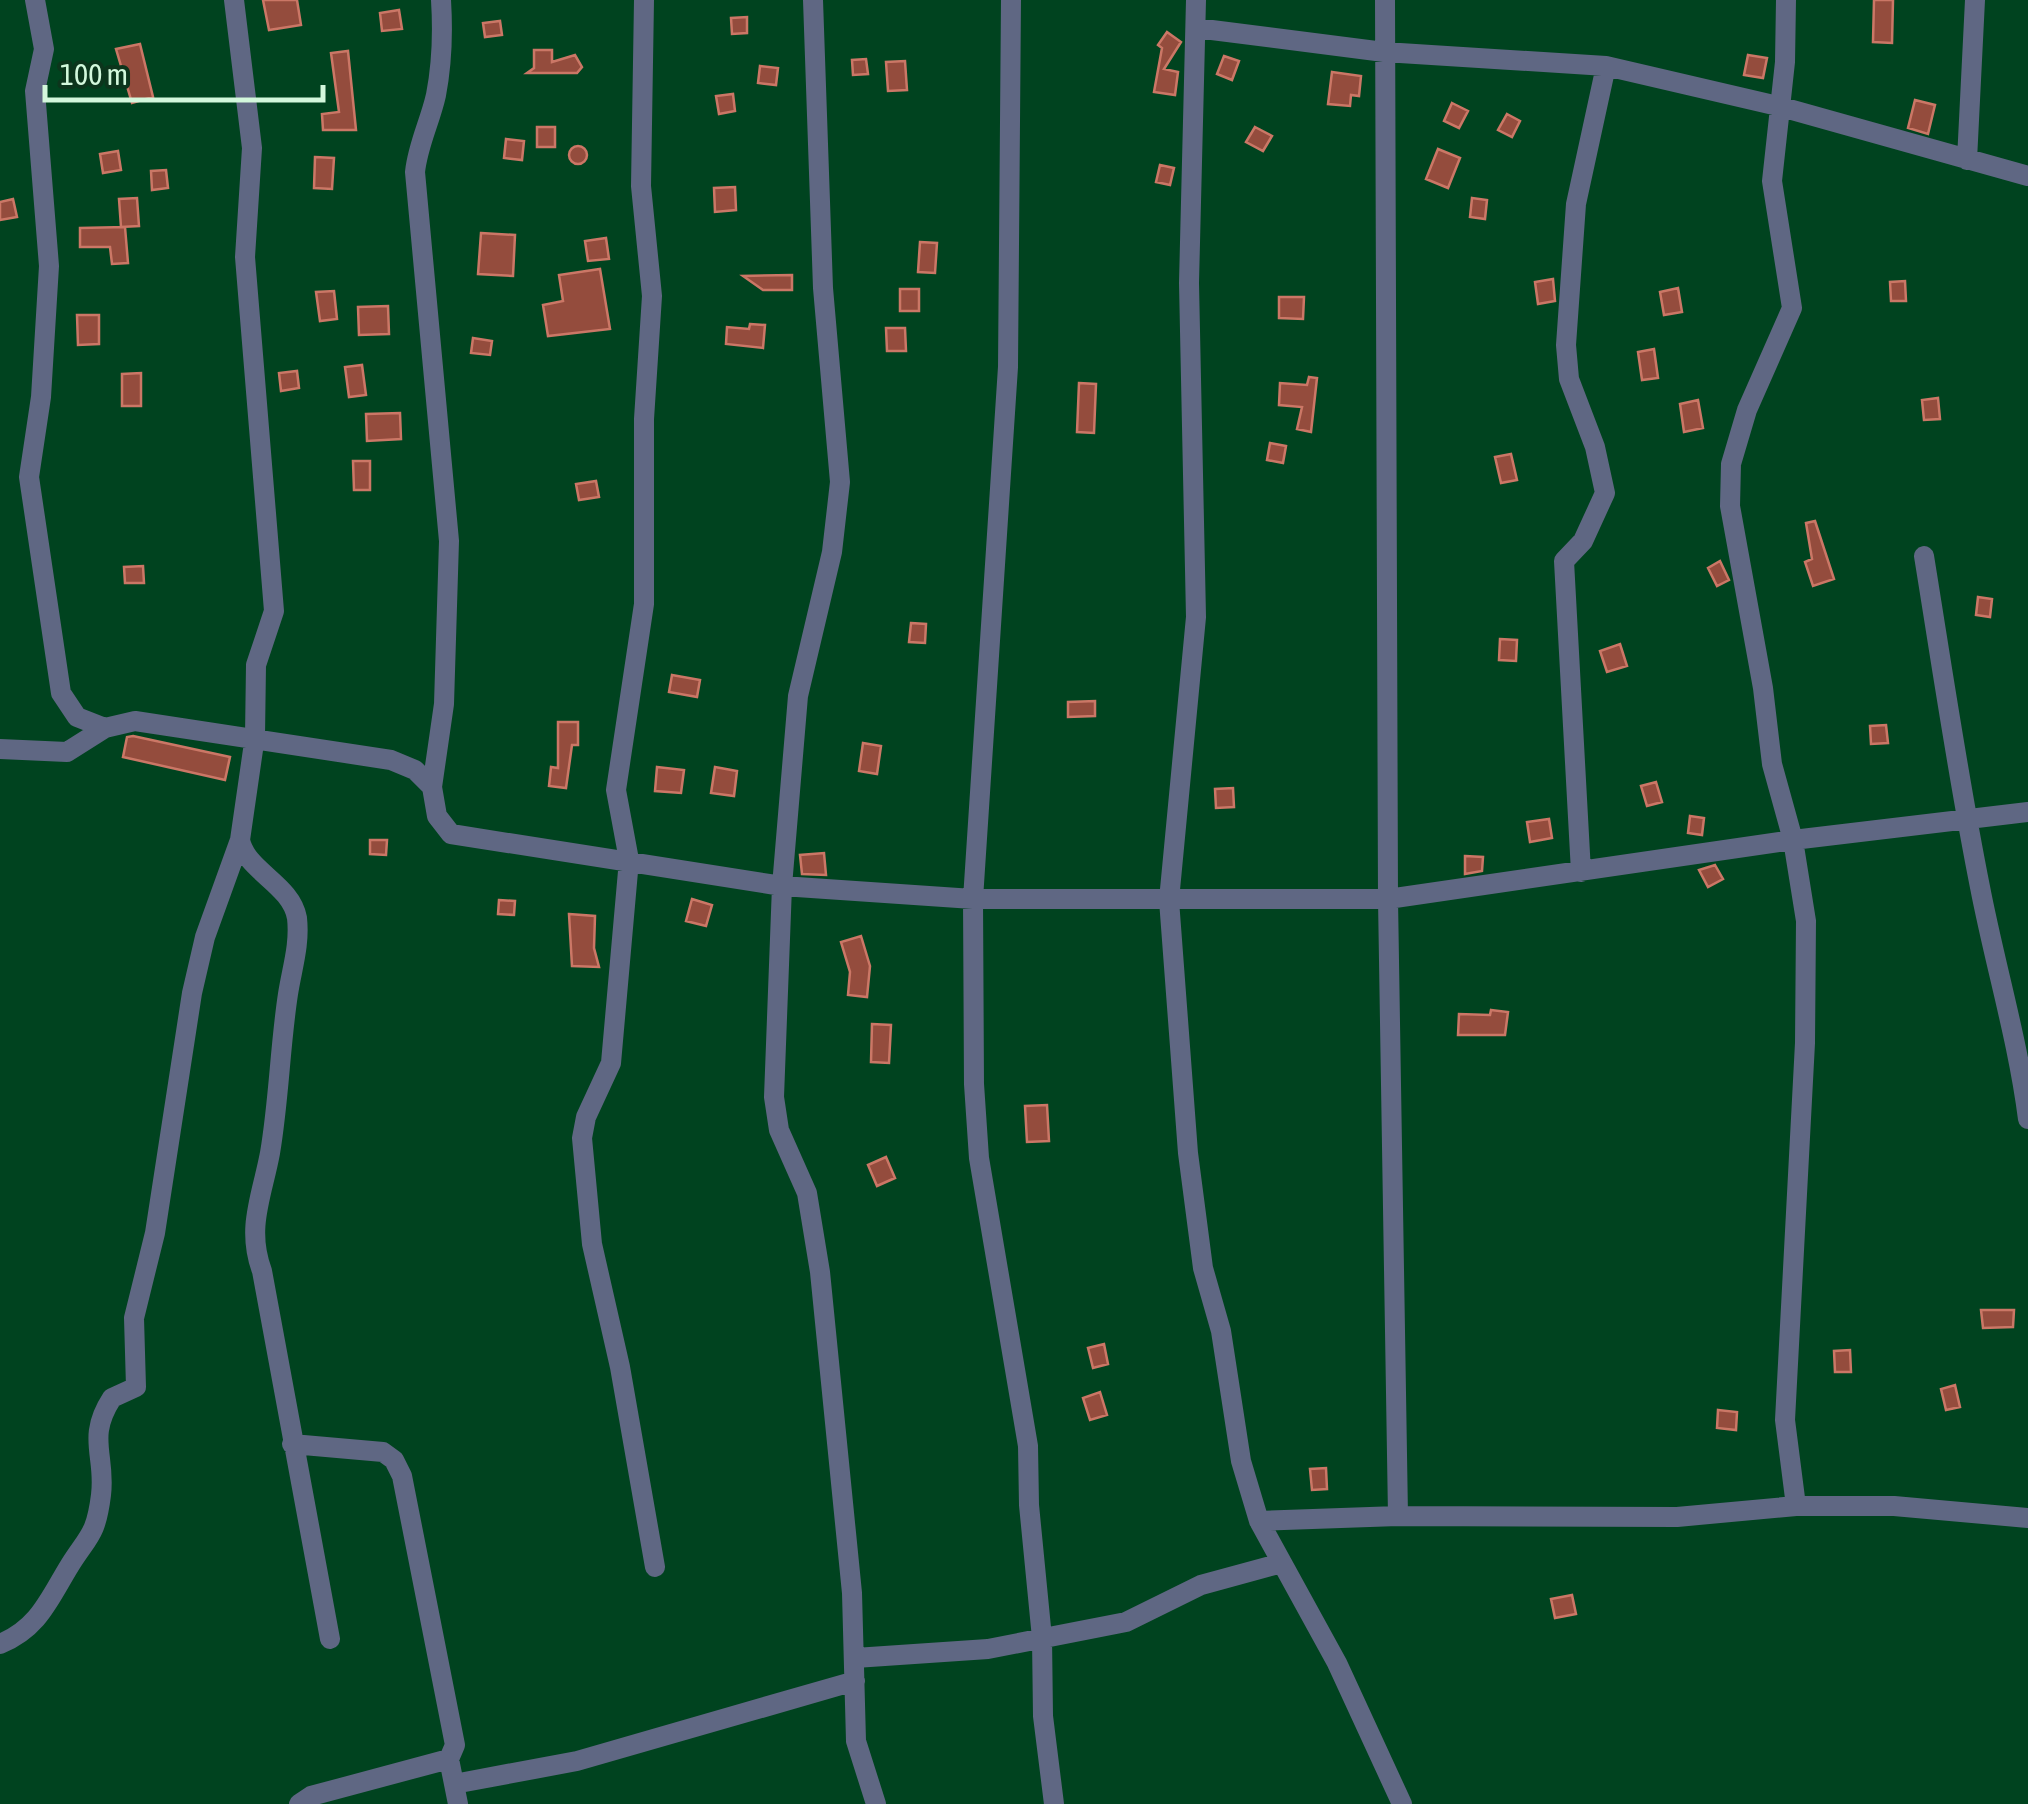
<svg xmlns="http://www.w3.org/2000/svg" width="2028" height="1804" font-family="'Asap Condensed',sans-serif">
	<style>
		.building { fill: #944c3d; stroke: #cb7766; stroke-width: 2.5 }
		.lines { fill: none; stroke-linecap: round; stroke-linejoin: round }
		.minor { stroke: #5f6783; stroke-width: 20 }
	</style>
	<rect width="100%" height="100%" fill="#00431f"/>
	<path class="building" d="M263,0H297L301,25L269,30Z
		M1874,0H1893L1892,43L1873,42Z
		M399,10L402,29L382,31L380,13Z
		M747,17V33L732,34L731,18Z
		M500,21L502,35L485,37L483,23Z
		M1167,32L1181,42L1164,69L1178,72L1175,95L1154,92L1162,48L1158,45Z
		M140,44L153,97L132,103L116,49Z
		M534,50H552V62L575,55L582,67L577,73H527L534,68Z
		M348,51L356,130H323L322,114L339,112L331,53Z
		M1748,55L1767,58L1763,78L1744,75Z
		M1224,56L1239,61L1232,80L1217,74Z
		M866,59L868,74L853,75L852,60Z
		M905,61L907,90L888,91L886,62Z
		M760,66L778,68L776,85L758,83Z
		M1332,72L1361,76L1359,96L1351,95L1350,106L1328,104Z
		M733,94L735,111L719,114L716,96Z
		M1915,100L1935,105L1928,134L1908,128Z
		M1452,103L1468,111L1459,128L1444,121Z
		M1507,114L1520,121L1512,137L1498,130Z
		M537,127H555V147H537Z
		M1255,127L1272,136L1263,151L1246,142Z
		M506,139L524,141L522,160L504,158Z
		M569 155a9 9 0 1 1 18 0a9 9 0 1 1-18 0Z
		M1438,149L1460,158L1448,188L1426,179Z
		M118,151L121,170L103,173L100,154Z
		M315,157L334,158L332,189L314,188Z
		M1160,165L1174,168L1170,185L1156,182Z
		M166,170L168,188L152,190L151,171Z
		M735,187L736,210L715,212L714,188Z
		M137,198L139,226L121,227L119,199Z
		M1472,198L1487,200L1485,219L1470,217Z
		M13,199L17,217L0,220V202Z
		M125,227L128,263L112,264L110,247H80V228Z
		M481,233L515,235L513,276L478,274Z
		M606,238L609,259L588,261L585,241Z
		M920,242L937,243L935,273L918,272Z
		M600,269L610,329L548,336L543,305L563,301L559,275Z
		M792,275V290H763L743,276Z
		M1553,279L1555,301L1538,304L1535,282Z
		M1905,281L1906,301H1891L1890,282Z
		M1678,288L1682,312L1664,315L1660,292Z
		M900,289H919V311H900Z
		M334,291L337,319L320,321L316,292Z
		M1279,297H1304L1303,319L1279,318Z
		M388,306L389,334L359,335L358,307Z
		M77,315H99V344L78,345Z
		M750,324L765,325L763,348L726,344L727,327L749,329Z
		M886,328H905L906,351H887Z
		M473,338L492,341L490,355L471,353Z
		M1654,349L1658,378L1642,380L1638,352Z
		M362,365L366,395L349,397L345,367Z
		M297,371L299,388L281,391L279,373Z
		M141,373V406H122V374Z
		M1309,377L1317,378L1311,432L1297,429L1302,407L1279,405L1280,383L1307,385Z
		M1079,383L1096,384L1094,433L1077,432Z
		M1938,398L1940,419L1924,420L1922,400Z
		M1698,400L1703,428L1684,432L1680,404Z
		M400,413L401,439L367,441L366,414Z
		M1270,443L1286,446L1283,463L1267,460Z
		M1511,454L1517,480L1501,483L1495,457Z
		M353,461H370V490H354Z
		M596,481L599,497L579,500L576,484Z
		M1815,521L1834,579L1813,586L1805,562L1812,559L1806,523Z
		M1720,561L1729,580L1717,586L1708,568Z
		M143,566L144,583H125L124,567Z
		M1978,597L1992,599L1990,617L1976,615Z
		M911,623L926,624L925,643L909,642Z
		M1500,639L1517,640L1516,661L1499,660Z
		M1620,644L1627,666L1607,672L1600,651Z
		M672,675L700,680L697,697L669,692Z
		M1095,701V716L1068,717V702Z
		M558,722H578V745H572L566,788L549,786L551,767L558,768Z
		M1886,725L1888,743L1871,744L1870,726Z
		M133,736L230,757L225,780L123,757L127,737Z
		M863,743L881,746L877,774L859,771Z
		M657,767L684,770L681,793L655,791Z
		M715,767L737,771L734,796L711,793Z
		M1656,782L1662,802L1647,806L1641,786Z
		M1233,788L1234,807L1216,808L1215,789Z
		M1690,816L1704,818L1702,835L1688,833Z
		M1549,819L1552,838L1530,842L1527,822Z
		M370,840H387L386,855L370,854Z
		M824,853L826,875L802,874L800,855Z
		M1465,856L1483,857L1482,871L1465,874Z
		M1715,865L1723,879L1708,887L1699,870Z
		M692,899L712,905L706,926L686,921Z
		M499,900L515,901L514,915L498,914Z
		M569,914L595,916L594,948L599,967L572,966Z
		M861,936L870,966L867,997L848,995L850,972L841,942Z
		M1491,1010L1508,1012L1505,1035H1458L1459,1014L1490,1015Z
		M872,1024L891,1025L889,1063L871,1062Z
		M1047,1105L1049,1141L1027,1142L1025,1106Z
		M886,1157L895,1178L877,1186L868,1165Z
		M1981,1310H2014L2013,1327L1983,1328Z
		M1104,1344L1108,1364L1093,1368L1088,1348Z
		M1850,1350L1851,1372H1835L1834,1351Z
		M1955,1385L1960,1407L1946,1410L1941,1389Z
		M1100,1392L1107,1415L1090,1420L1083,1398Z
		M1718,1410L1737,1412L1736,1430L1717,1428Z
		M1326,1468L1327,1489L1312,1490L1310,1469Z
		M1572,1595L1576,1614L1555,1618L1551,1599Z"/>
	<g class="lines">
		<path class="minor" d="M35,0L44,49L35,91L49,266L41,397L29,477L61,693L77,717L105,728
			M234,0L252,148L245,257L274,611L256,665L255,736L240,840C246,871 291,884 297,918C300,945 292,968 288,994C280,1046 279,1100 270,1153C262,1196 246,1228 262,1271L330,1639
			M441,0C443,32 442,64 436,95C430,122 418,144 415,172L449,541L444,704L432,787L437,816L451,834L782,886L973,899H1388L1793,840L2028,812
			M644,0L641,186L652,296L644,419V604L616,790L629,860L611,1063L586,1117L582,1138L592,1244L620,1367L655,1567
			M813,0L823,288L840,482L832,552L798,696L782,886L774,1097L779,1130L807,1193L820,1272L852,1593L856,1741L876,1804
			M1011,0L1008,367L973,899L974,1084L979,1158L1028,1446L1029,1505L1042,1638L1043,1716L1054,1804
			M1196,0L1189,283L1196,617L1169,900L1188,1153L1203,1268L1221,1331L1241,1461L1259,1521L1337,1663L1402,1804
			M1385,0L1388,899L1398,1516
			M1786,0L1785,62L1772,181L1792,308L1747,410L1731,464L1730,506L1763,688L1772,764L1793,840L1806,921L1805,1043L1785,1420L1796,1506
			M1196,28L1384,52L1606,66L1778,106L2028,176
			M1967,160L1975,0
			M1924,556C1942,667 1958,777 1980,887C1995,965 2018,1040 2028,1119
			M0,749L67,752L105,728L135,721L391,760L415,770L432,787
			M1581,872L1564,561L1583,541L1605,493L1595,447L1569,379L1566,345L1576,204L1606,66
			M292,1444L383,1452L394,1460L402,1476L455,1745L449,1759L458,1804
			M1259,1521L1398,1516L1677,1517L1796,1506H1894L2028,1518
			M0,1644C39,1628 49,1599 70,1565C89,1535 96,1535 101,1495C106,1455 86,1438 112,1398L136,1387L134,1318L155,1233L192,993L205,937L240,840
			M855,1658L988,1649L1126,1622L1201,1585L1282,1563
			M454,1784L577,1761L855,1681
			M299,1804L311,1796L449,1759"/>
	</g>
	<path d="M45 85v15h278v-15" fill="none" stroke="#d3f8dc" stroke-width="5"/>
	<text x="60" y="85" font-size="30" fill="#d3f8dc" stroke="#0c351c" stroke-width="8" paint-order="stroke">100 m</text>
</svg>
